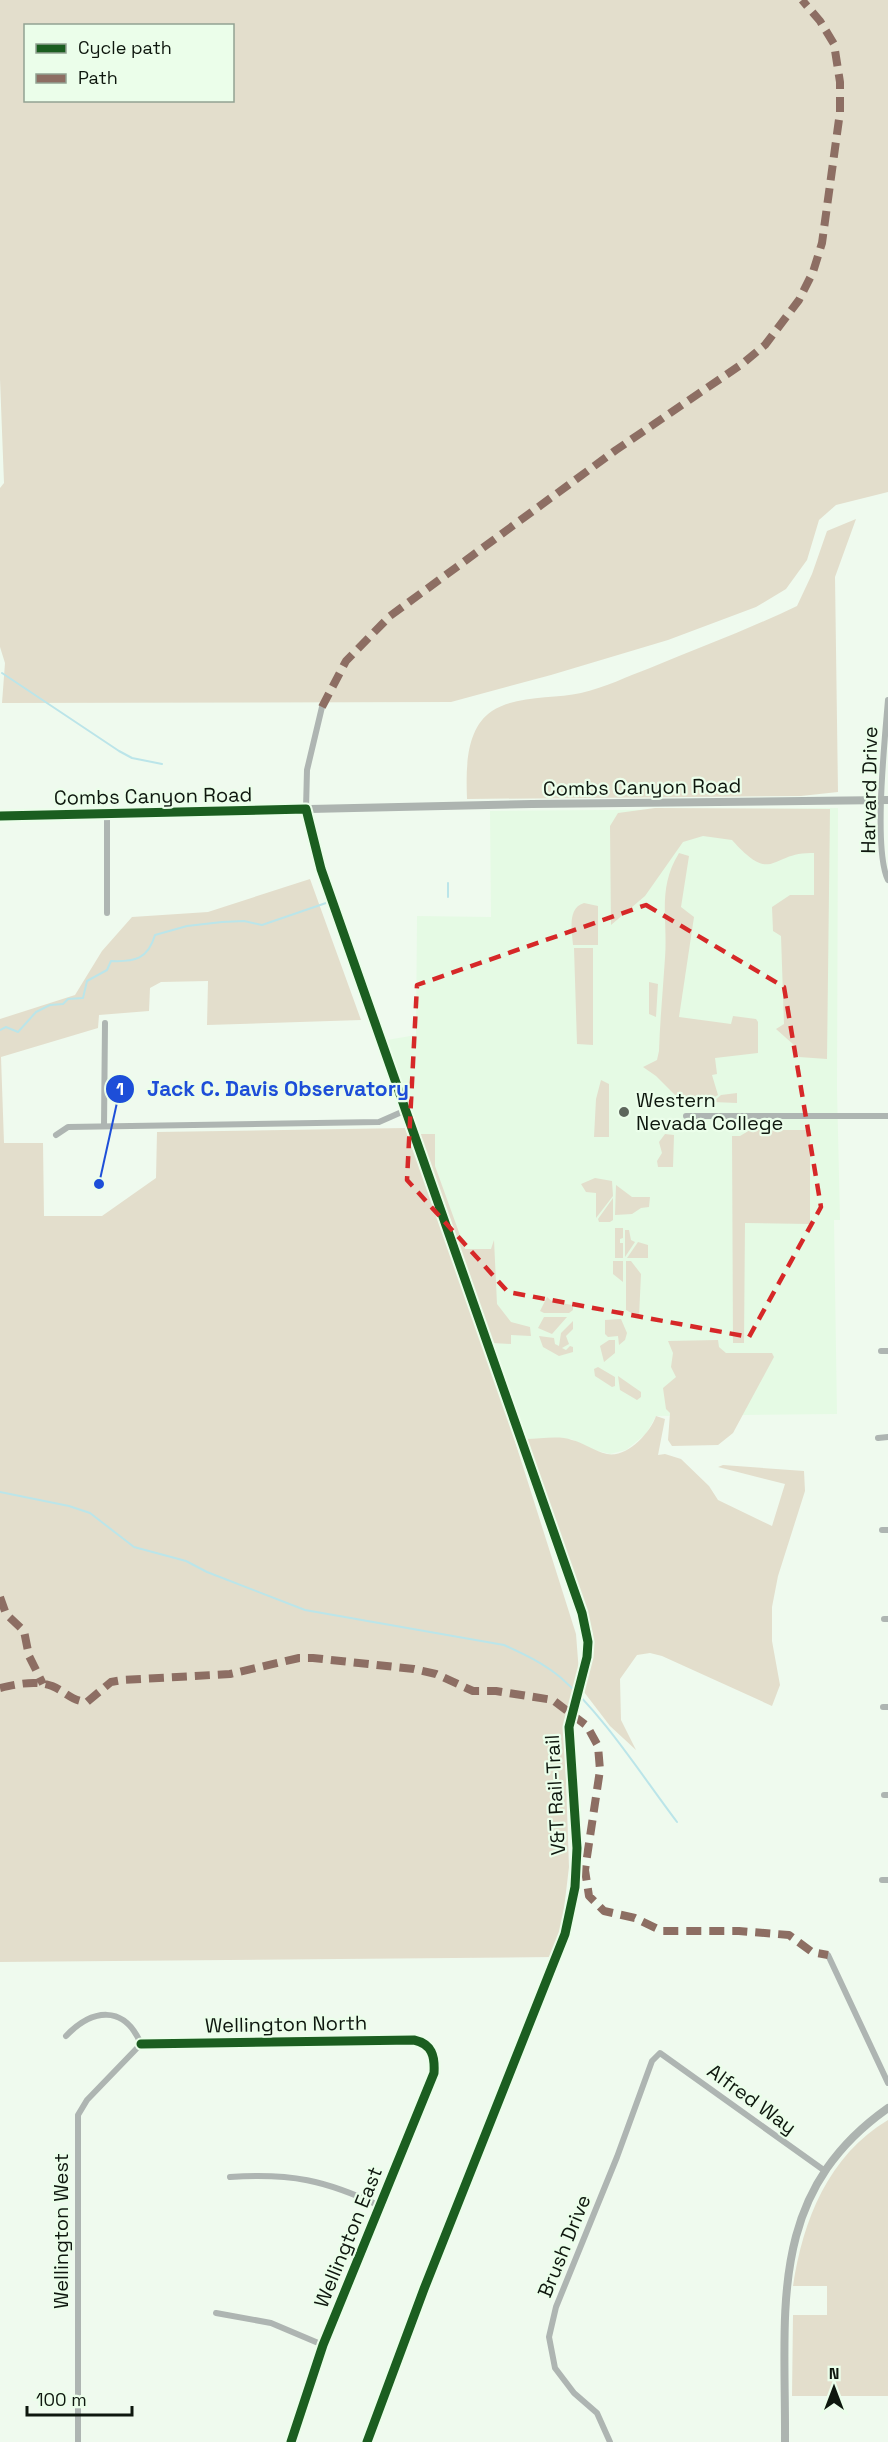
<svg xmlns="http://www.w3.org/2000/svg" width="888" height="2442" font-family="'Space Grotesk',sans-serif">
	<style>
		.built { fill: #e5fae4 }
		.green { fill: #e3decc; fill-rule: evenodd }
		.lines { fill: none; stroke-linecap: round; stroke-linejoin: round }
		.stream { stroke: #bbe5e9; stroke-width: 2 }
		.street { stroke: #aeb5b2; stroke-width: 6 }
		.secondary { stroke: #adb4b0; stroke-width: 8 }
		.quiet { stroke: #8d6e63; stroke-width: 8; stroke-dasharray: 15 8; stroke-linecap: butt }
		.cycleway-casing { stroke: #ebfeea; stroke-width: 13 }
		.cycleway { stroke: #1b5e20; stroke-width: 9 }
		.marked { fill: none; stroke: #d62828; stroke-width: 4.5; stroke-dasharray: 12 8; stroke-linejoin: round }
		.poi-dot { fill: #5d665c; stroke: #ebfeea; stroke-width: 2 }
		.labels { text-anchor: middle; dominant-baseline: central; stroke-width: 4.5; stroke-linejoin: round; paint-order: stroke }
		.street-label { font-size: 20px; fill: #0e170e; stroke: #ebfeea }
		.poi-label { font-size: 20px; fill: #0e170e; stroke: #ebfeea; text-anchor: start }
		.leader { fill: none; stroke: #1d4ed8; stroke-width: 2 }
		.callout-dot { fill: #1d4ed8; stroke: #ebfeea; stroke-width: 2 }
		.mark-label { font-size: 18px; text-anchor: middle; font-weight: bold; fill: #fff }
		.callout-label { font-size: 21px; text-anchor: middle; font-weight: bold; fill: #1d4ed8; stroke: #ebfeea; stroke-width: 4.5; stroke-linejoin: round; paint-order: stroke }
	</style>
	<rect width="100%" height="100%" fill="#effaee"/>
	<path class="built" d="M838,808L837,1089L840,1220H834L837,1414L656,1416L646,1434L626,1450L610,1454L590,1449L571,1439H526L387,1040L416,1035L417,916L491,917L490,811Z"/>
	<path class="green" d="M0,0H888V492L836,505L819,520L807,560L786,589L756,607L668,640L551,675L451,702L2,703L5,663L0,647V488L4,483L0,379ZM26,26H232V100H26Z
		M856,519L835,577L838,792L801,796L467,799C466,770 465,729 492,711C516,695 554,699 581,693C604,688 628,676 650,668C699,648 749,629 797,606L812,574L827,531Z
		M655,808L830,809L827,1059L799,1057L794,1045L776,1029L784,1024L781,936L773,931L772,907L790,895H814V853C770,851 774,887 732,840L703,836L683,842L645,896L611,925L610,826L618,813Z
		M679,853L689,856L681,907L694,917L679,1017L731,1024L733,1016L756,1019L758,1022V1053L715,1058L717,1074L712,1075L718,1095L708,1101L683,1103L656,1076L643,1067L657,1060L659,1051C660,1020 663,989 665,958C668,918 657,889 679,853Z
		M310,879L361,1020L207,1025L208,981L161,982L150,988L149,1011L99,1015L98,1028L1,1057L4,1143H43L44,1216H102L156,1178L157,1132L405,1128L493,1372L576,1634L579,1673L564,1722L569,1867L563,1917L553,1957L0,1962V1019L75,995L102,951L132,917L208,912Z
		M584,903L598,906V945H573C572,931 567,908 584,903Z
		M574,948H593V1045L577,1044Z
		M649,982L658,984L656,1017L649,1014Z
		M601,1080L609,1084V1137H594L596,1099Z
		M737,1093V1103L713,1102L721,1095Z
		M750,1130H810V1224L745,1223L744,1343H733L732,1136H740Z
		M417,1134H435V1166L465,1249H491L494,1240L497,1304L511,1322L530,1327L531,1336L511,1335V1344L492,1343Z
		M665,1134L674,1135L673,1167H658L657,1161L662,1153L659,1142Z
		M595,1178L612,1181L613,1196L596,1218V1193L586,1192L581,1184Z
		M616,1185L632,1197H650L649,1207L641,1208L632,1214L615,1215Z
		M613,1198V1220L610,1222H599L598,1219Z
		M615,1228H623V1238L620,1239V1243H623V1258H615Z
		M625,1230H629L631,1240L635,1242L625,1257Z
		M638,1242L648,1245V1258H627Z
		M613,1261H623V1282L613,1274Z
		M626,1261H631L641,1274L639,1317L626,1310Z
		M547,1297L553,1302L573,1305V1310L569,1313H544L540,1311Z
		M544,1317H567L552,1334L538,1328Z
		M621,1319L627,1333L625,1340L619,1345L618,1336L608,1337L605,1334V1320Z
		M573,1321V1329L566,1336L569,1344L562,1348L566,1350L570,1346L573,1347V1352L559,1356L543,1347L539,1336L554,1338L555,1344L559,1346L561,1333Z
		M609,1340H615V1353L604,1362L600,1346Z
		M718,1340L719,1347L726,1353H772L774,1357L733,1433L718,1445L672,1446L668,1440L670,1413L666,1409L663,1388L676,1377L671,1367L673,1353L668,1341Z
		M598,1367L615,1377V1386L612,1387L595,1376L594,1369Z
		M618,1376L641,1392V1397L637,1400L620,1390Z
		M656,1416L665,1419L658,1455L665,1454L681,1459L709,1486L718,1500L772,1526L785,1484L718,1467L723,1465L804,1471L805,1491L778,1576L772,1607V1641L780,1685L772,1706L662,1656L650,1653L637,1655L620,1679L621,1720L636,1750L610,1726L584,1692L591,1664L593,1634L526,1439C540,1439 559,1435 572,1440C584,1443 594,1451 607,1454C627,1458 650,1433 656,1416Z
		M888,2120V2396H792L793,2315H827V2286H793C803,2220 828,2156 888,2120Z"/>
	<g class="lines">
		<path class="stream" d="M2,673L119,751L132,758L162,764
			M448,883V897
			M0,1030L6,1027L18,1032L36,1012L50,1005L63,1004L68,999L83,998L87,981L107,970L111,961C135,962 148,959 155,935L187,926L222,922L244,921L262,925L326,903
			M0,1492L69,1506L90,1513L134,1547L186,1561L207,1572L305,1610L504,1645C524,1654 543,1663 560,1677C603,1714 642,1776 677,1822"/>
		<path class="street" d="M888,700C885,738 873,849 888,880
			M107,815V913
			M686,1116H888
			M104,1126L105,1023
			M56,1135L68,1127L379,1122L404,1111L321,869L306,809L307,770L322,707
			M881,1351H888
			M878,1438L888,1437
			M882,1530H888
			M884,1619H888
			M883,1707H888
			M884,1795H888
			M882,1880H888
			M828,1955L888,2083
			M66,2036C92,2009 124,2004 141,2044
			M141,2044L414,2040C432,2044 435,2056 434,2073L323,2345L291,2442
			M230,2177C291,2173 325,2180 380,2206
			M216,2313L271,2323L323,2345
			M78,2442V2115L87,2100L141,2044
			M610,2442L597,2413L574,2393L555,2368L549,2337L556,2307L617,2157L652,2061L660,2053L825,2171"/>
		<path class="secondary" d="M0,816L532,804L888,800
			M785,2442C786,2311 766,2194 888,2108"/>
		<path class="quiet" d="M322,707L346,661L390,616L616,450L742,364L765,345L799,300L813,272L822,243L840,112V82L834,44L820,21L802,0
			M0,1597L6,1614L24,1631L29,1656L43,1684
			M0,1688C17,1684 36,1680 52,1686C66,1692 72,1701 87,1702L111,1682L122,1680L230,1674L299,1658H313L414,1669L436,1674L473,1691H496L553,1700L587,1726L598,1746L600,1770L585,1870L589,1896L604,1911L635,1918L662,1931H739L789,1935L812,1952L828,1955"/>
		<g class="cycleway-casing">
			<path id="cycleway" d="M0,816L306,809L321,869L582,1613L588,1642L587,1657L569,1727L577,1848L575,1887L565,1934L424,2289L367,2442
				M141,2044L414,2040C432,2044 435,2056 434,2073L323,2345L291,2442"/>
		</g>
		<use href="#cycleway" class="cycleway"/>
	</g>
	<path class="marked" d="M646,905L784,987L821,1207L749,1337L508,1292L407,1180L417,985Z"/>
	<circle class="poi-dot" cx="624" cy="1112" r="6"/>
	<g class="labels">
		<g class="street-label">
			<text transform="translate(642 787) rotate(-1)">Combs Canyon Road</text>
			<text transform="translate(869 790) rotate(-89)">Harvard Drive</text>
			<text transform="translate(153 796) rotate(-1)">Combs Canyon Road</text>
			<text transform="translate(555 1795) rotate(-93)">V&amp;T Rail-Trail</text>
			<text transform="translate(286 2024) rotate(-1)">Wellington North</text>
			<text transform="translate(752 2099) rotate(36)">Alfred Way</text>
			<text transform="translate(61 2231) rotate(-90)">Wellington West</text>
			<text transform="translate(348 2237) rotate(-68)">Wellington East</text>
			<text transform="translate(564 2246) rotate(-68)">Brush Drive</text>
		</g>
		<g class="poi-label">
			<text x="636" y="1100">Western<tspan x="636" dy="23">Nevada College</tspan></text>
		</g>
	</g>
	<path class="leader" d="M99 1184L120 1089"/>
	<g class="callout-dot">
		<circle cx="99" cy="1184" r="6"/>
		<circle cx="120" cy="1089" r="15"/>
	</g>
	<g class="mark-label">
		<text x="120" y="1095">1</text>
	</g>
	<g class="callout-label">
		<text x="278" y="1096">Jack C. Davis Observatory</text>
	</g>
	<rect x="24" y="24" width="210" height="78" fill="#ebfeea" stroke="#93a292" stroke-width="1.5"/>
	<rect x="36" y="44" width="30" height="9" fill="#1b5e20" stroke="#93a292" stroke-width="1.5"/>
	<text x="78" y="54" font-size="18" fill="#0e170e">Cycle path</text>
	<rect x="36" y="74" width="30" height="9" fill="#8d6e63" stroke="#93a292" stroke-width="1.5"/>
	<text x="78" y="84" font-size="18" fill="#0e170e">Path</text>
	<g transform="translate(834 2388)" stroke="#ebfeea" stroke-width="4.5" paint-order="stroke">
	<path d="M0-4.5L10 22L0 15L-10 22Z" fill="#0e170e"/>
	<text y="-9" font-size="16" font-weight="bold" text-anchor="middle" fill="#0e170e">N</text>
	</g>
	<path d="M27 2406v9h105v-9" fill="none" stroke="#0e170e" stroke-width="3"/>
	<text x="36" y="2406" font-size="18" fill="#0e170e" stroke="#ebfeea" stroke-width="4.5" paint-order="stroke">100 m</text>
</svg>
